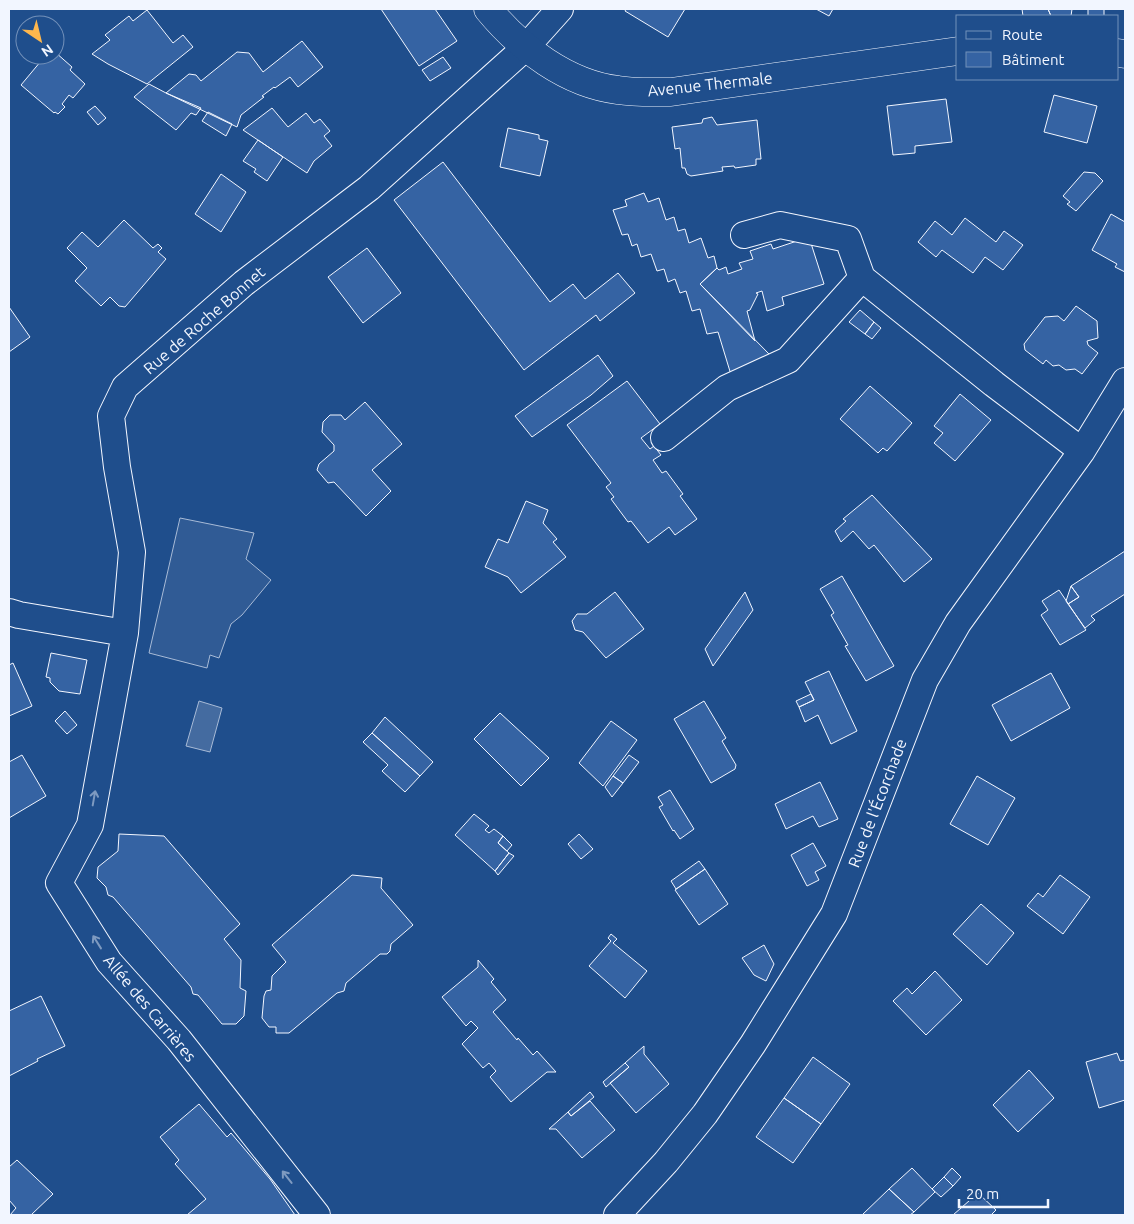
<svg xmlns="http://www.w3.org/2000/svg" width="1134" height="1224" font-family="Ubuntu,sans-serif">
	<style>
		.built { fill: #305b95; stroke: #a8bbd7 }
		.water { fill: #446ba0; stroke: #a8bbd7 }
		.building { fill: #3563a3; stroke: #f2f6ff }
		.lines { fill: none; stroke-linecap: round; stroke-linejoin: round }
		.street-casing { stroke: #f2f6ff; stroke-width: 28 }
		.secondary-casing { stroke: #f2f6ff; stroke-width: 29 }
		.street { stroke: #1f4e8c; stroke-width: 26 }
		.secondary { stroke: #1f4e8c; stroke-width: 28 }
		.oneway { stroke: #7e9ac0 }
		.labels { text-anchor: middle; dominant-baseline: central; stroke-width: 4; stroke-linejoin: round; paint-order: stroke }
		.street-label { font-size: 16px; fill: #f2f6ff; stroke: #1f4e8c }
	</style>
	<rect width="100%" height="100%" fill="#1f4e8c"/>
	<path class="built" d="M180,518L254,533L246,559L271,580L242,615L231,624L219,658L210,655L207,668L149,653Z"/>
	<path class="water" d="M199,701L222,708L210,752L186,746Z"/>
	<path class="building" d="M381,9H435L457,41L419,66Z
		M626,9H685L668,37L625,11Z
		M816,9H833L829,16Z
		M1022,9H1048L1051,16H1023Z
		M1048,9H1072L1071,16H1051Z
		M1088,9H1104V16H1088Z
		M147,10L173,43L183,35L193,47L147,84L108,64L92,54L110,40L105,35L129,16L133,21Z
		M302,41L323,67L298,87L290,77L275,88L274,87L262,96L264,97L241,115L237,127L166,93L189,74L196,75L201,81L237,52L249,53L263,72Z
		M55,52L72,67L70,70L85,84L73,98L69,95L62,104L65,107L58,114L55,112L54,113L21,85L46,55H55Z
		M443,57L451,68L430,81L422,70Z
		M149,84L166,93L201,108L196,115L191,113L176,130L134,97Z
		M1054,95L1097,106L1087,143L1044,132Z
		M946,99L952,142L915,146V153L893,155L887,106Z
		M95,106L106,118L98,125L87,112Z
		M272,108L288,127L306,113L314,123L320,119L330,131L324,136L332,146L314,161L307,173L243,130Z
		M208,112L232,124L226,136L202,121Z
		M712,117L717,125L757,120L761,159H756V165L735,168L734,166L722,167L723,171L691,176L687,174L685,168H682L680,148L675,149L672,127L702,123L703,119Z
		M508,128L539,135V139L548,141L540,176L500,167Z
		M258,140L283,157L267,181L254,172L256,169L243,161Z
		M443,162L550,302L573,284L585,299L618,273L635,293L600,321L596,315L524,370L394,200Z
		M1084,172L1095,173L1103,181L1076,211L1067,204L1070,202L1063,196Z
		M221,174L246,192L221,232L195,214Z
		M644,193L648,202L659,198L666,220L674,217L678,231L685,229L689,243L701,238L708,258L714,256L717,268L700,284L771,356L732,378L718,332L707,334L700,309L692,311L686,291L680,293L675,279L668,282L664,269L657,271L651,254L641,257L637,244L632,246L628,234L622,235L613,210L627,206L625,200Z
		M1111,214L1125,222V272L1115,267L1117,264L1092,250Z
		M965,218L996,242L1004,231L1023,245L1003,270L985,257L973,273L942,250L936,257L918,242L935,221L952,235Z
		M124,220L153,248L158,244L162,248L158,252L166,259L125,307L119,306L110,297L101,306L75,281L87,268L67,248L82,232L98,247Z
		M809,237L824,284L782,297L784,305L767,311L762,291L756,293L758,294L750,310L747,311L755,341L700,284L717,268L719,270L726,267L728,274L742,269L739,263L753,259L750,251L771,244L773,249Z
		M367,248L401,293L363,323L328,277Z
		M1076,306L1097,321L1098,338L1087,341L1088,345L1098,353L1082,374L1075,369L1066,370L1059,365L1053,366L1046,360L1043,364L1025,350L1024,344L1045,317L1058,316L1064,321Z
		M9,307L30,337L9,352Z
		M860,310L874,322L865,334L849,322Z
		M874,322L881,328L872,339L865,334Z
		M598,355L613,376L591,395L532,437L515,416Z
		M627,381L660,424L641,438L650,449L654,446L661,455L653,460L662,473L666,471L683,494L680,496L697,519L675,535L669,527L648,543L631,521L628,522L611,499L614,497L606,487L611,483L567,425Z
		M870,386L912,423L887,451L883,448L878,453L840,419Z
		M960,394L991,420L955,461L934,443L943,433L934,426Z
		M365,402L402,444L372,470L391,491L366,516L334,482L328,483L317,470L319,464L334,451V445L322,432L323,422L330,415H341L345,420Z
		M872,495L932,559L904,582L874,545L869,549L853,531L841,542L835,531L846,521L843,519Z
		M526,501L548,510L543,523L557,539L553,542L566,557L521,593L508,577L485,567L498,539L508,543Z
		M1125,551V594L1091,616L1095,620L1085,628L1068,604L1079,597L1071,586Z
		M842,576L894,666L866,681L845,646L848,645L831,615L834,613L820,589Z
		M1071,586L1079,597L1068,604L1066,601Z
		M1059,590L1086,630L1060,645L1041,615L1048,610L1042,601Z
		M615,592L644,629L606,658L583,632L575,630L572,621L577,614H587Z
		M745,592L753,610L713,666L705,649Z
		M51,653L87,660L80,694L59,691L50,682V678L46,677Z
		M13,663L32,706L9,716V665Z
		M829,671L857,731L831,744L818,715L805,722L799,707L814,700L805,682Z
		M1051,673L1070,708L1011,741L992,705Z
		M811,694L814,700L799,707L796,701Z
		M704,701L726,738L722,741L736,765L735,769L711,783L674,719Z
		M65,711L77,725L67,734L55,721Z
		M500,713L549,758L521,786L474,739Z
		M385,717L433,762L420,776L372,733Z
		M611,721L637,740L603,786L579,763Z
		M372,733L420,776L405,792L382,771L388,765L363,742Z
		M22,755L46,796L9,818V762Z
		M629,755L639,762L623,783L613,776Z
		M613,776L623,783L612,797L605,787Z
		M977,776L1015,798L988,845L950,824Z
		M820,782L838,819L819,827L813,816L786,829L775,804Z
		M670,790L694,829L680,839L674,830L673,831L659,807L663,805L658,797Z
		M474,814L489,826L485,830L489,833L494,829L503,836L498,843L509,853L495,871L455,835Z
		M119,834L164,836L240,924L224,939L241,960L240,988L246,991L244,1016L236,1024H222L198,995L193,994L191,987L113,897L108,895L106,887L97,878L98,867L118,851Z
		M579,834L593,849L581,859L568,844Z
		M503,836L512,845L507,851L498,843Z
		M813,843L826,866L815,872L819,880L807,886L791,855Z
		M509,853L514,856L498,875L495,871Z
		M699,861L705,869L676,889L671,881Z
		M705,869L728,904L699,925L675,890Z
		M352,875L382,878L381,888L413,925L391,944L390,951L387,954H380L346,983L344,991L337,993L289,1033H276V1027H269L262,1018L264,996L266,991L271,990L272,976L286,962L272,945Z
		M1060,875L1090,897L1063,934L1027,906L1038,893L1043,897Z
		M981,904L1014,933L987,965L953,934Z
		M611,934L617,939L613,943L647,971L625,998L589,966L611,941L608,938Z
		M764,945L774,964L766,981L754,975L742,958Z
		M478,960L494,979L491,982L506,1000L493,1012L517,1040L518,1038L533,1055L537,1051L556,1072H547L511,1102L490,1077L496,1071L489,1063L483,1068L462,1044L478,1028L471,1021L466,1026L442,997L478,967Z
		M935,971L962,1000L926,1035L893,1001L907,988L912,994Z
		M41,996L65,1046L37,1059L38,1061L9,1076V1011Z
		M644,1046V1054L669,1084L636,1113L610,1083L629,1067L625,1063Z
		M1117,1053L1120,1061L1125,1060V1100L1099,1108L1086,1062Z
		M813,1057L850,1084L821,1124L784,1098Z
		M625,1063L629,1067L606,1087L603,1082Z
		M1029,1070L1054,1098L1018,1132L993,1105Z
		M590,1092L594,1097L571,1116L568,1112Z
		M784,1098L821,1124L793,1163L756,1137Z
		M590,1101L615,1130L582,1158L556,1129H549L568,1112L571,1116Z
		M199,1104L227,1137L231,1133L270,1179L295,1215H187L206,1199L175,1164L179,1160L160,1137Z
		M17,1160L53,1194L31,1215H10L16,1208L9,1200V1167Z
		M912,1168L935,1192L914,1212L889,1189Z
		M952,1168L961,1177L953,1186L944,1177Z
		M944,1177L953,1186L941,1197L932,1189Z
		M889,1189L914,1212L910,1215H862Z
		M978,1193L996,1210L991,1215H953Z"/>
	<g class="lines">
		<g class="street-casing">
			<path id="street" d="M744,235L780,225L848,239L862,278
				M664,438L727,388L788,360L862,278L994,384L1082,451
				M9,612L19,615L125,633L132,552L117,467L111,416L125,387L244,283L369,188L526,47L560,9
				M125,633L90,825L59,883L109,962L179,1040L317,1215
				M617,1215L666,1162L705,1114L753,1044L834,914L925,680L958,623L1082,451L1125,381"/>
		</g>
		<g class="secondary-casing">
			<path id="secondary" d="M488,9C520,48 567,84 618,90C636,93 653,92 671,92L958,51
				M1118,53L1125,54"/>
		</g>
		<use href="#street" class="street"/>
		<use href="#secondary" class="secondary"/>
	</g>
	<defs><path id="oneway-shaft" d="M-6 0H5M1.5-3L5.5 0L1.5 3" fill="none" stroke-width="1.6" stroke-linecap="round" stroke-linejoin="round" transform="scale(1.25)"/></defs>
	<g class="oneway">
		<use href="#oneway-shaft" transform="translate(94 798) rotate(-80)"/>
		<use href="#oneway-shaft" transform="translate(97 942) rotate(-122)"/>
		<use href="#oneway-shaft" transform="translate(287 1177) rotate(-128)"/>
	</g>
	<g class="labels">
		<g class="street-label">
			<text transform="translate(710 84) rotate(-6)">Avenue Thermale</text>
			<text transform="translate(204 320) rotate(-41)">Rue de Roche Bonnet</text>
			<text transform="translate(877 803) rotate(-69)">Rue de l'Écorchade</text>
			<text transform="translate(150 1008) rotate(50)">Allée des Carrières</text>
		</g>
	</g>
	<rect width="1134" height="1224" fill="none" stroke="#f2f6ff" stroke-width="20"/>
	<rect x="956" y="15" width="162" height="65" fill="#1f4e8c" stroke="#7391ba"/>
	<rect x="966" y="31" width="25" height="8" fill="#1f4e8c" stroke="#7391ba"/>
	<text x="1002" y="40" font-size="15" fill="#f2f6ff">Route</text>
	<rect x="966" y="52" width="25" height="15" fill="#3563a3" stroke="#7391ba"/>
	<text x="1002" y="65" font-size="15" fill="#f2f6ff">Bâtiment</text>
	<g transform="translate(40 40) rotate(145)"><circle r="24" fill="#1f4e8c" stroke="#7391ba"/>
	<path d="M0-4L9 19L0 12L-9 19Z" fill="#ffb74d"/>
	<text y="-8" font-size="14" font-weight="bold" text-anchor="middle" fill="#f2f6ff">N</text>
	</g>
	<path d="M959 1199v8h89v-8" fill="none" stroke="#f2f6ff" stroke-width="2.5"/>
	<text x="966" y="1199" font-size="15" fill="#f2f6ff" stroke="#1f4e8c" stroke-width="4" paint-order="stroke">20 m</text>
</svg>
